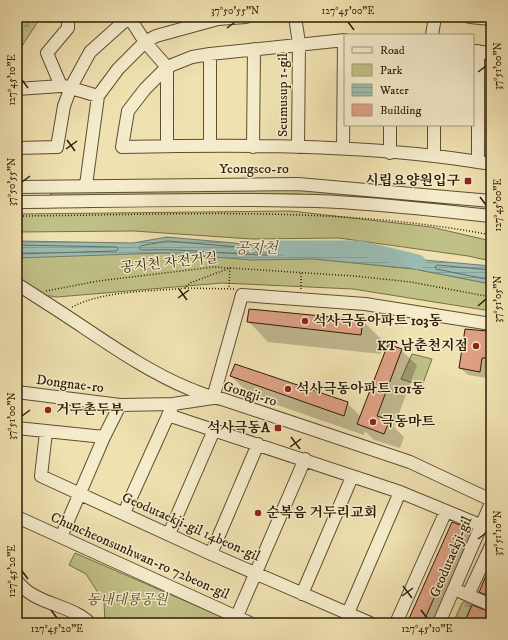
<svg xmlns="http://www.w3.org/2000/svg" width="508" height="640" font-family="'IM FELL DW Pica','Noto Serif KR',serif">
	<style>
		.green { fill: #c0c187; stroke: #776f47 }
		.forest { fill: url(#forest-firs); stroke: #776f47 }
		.water { fill: url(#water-rules); stroke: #6f7c6e }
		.shadow { fill: #0003 }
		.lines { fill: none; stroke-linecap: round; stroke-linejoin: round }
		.shore { stroke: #646c5c; stroke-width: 1 }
		.river { stroke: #9bbcb2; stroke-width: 15 }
		.building { fill: #dda084; stroke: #2e1d07 }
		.minor-casing { stroke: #5e4e31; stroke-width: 14 }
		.path { stroke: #2e1d07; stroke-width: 1.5; stroke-dasharray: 1 2; stroke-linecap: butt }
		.minor { stroke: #f5eccc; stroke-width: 12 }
		.minor-bridge-casing { stroke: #5e4e31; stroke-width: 14; stroke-linecap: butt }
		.minor-bridge { stroke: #f5eccc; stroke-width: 12 }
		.ticks { fill: none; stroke: #2e1d07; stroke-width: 1.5 }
		.poi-dot { fill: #8f2418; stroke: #f5eccc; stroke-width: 1.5 }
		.labels { text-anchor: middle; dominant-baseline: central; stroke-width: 3; stroke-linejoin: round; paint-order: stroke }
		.street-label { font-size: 14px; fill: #2e1d07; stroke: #f5eccc }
		.poi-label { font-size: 14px; font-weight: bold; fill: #2e1d07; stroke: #f5eccc; text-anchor: start }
		.park-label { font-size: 14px; font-style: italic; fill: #5a4e2d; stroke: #f5eccc }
		.water-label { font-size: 15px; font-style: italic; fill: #4f4d3a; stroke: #f5eccc }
		.neatline { fill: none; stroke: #2e1d07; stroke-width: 1.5 }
		.ticks-label { font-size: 10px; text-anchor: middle; fill: #2e1d07 }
	</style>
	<defs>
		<pattern id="forest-firs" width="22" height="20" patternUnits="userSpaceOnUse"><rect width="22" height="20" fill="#c0c187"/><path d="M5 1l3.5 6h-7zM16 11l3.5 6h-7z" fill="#a5a573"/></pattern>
		<pattern id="water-rules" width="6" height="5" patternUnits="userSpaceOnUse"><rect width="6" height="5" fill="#9bbcb2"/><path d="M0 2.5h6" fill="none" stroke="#86a198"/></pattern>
	</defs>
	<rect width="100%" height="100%" fill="#efe1b0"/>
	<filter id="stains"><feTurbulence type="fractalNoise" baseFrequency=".005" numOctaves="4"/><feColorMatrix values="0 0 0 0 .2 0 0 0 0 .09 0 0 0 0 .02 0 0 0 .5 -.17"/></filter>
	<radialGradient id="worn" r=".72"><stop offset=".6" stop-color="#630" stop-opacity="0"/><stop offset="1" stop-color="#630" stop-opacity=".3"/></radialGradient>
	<path class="green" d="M297,189L402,198V200L401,202L296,194L54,196L50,194L51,191Z
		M291,211L431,227L491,241V261L468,256L339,238L252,239L134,231L17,232V214Z
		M210,248L414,269L491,284V311L353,289L222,283L57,297L17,291V257Z
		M412,354L432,359L422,386L401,379Z
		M75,553L222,617L219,623H105L104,602L86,574L69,565Z"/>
	<path class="forest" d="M17,17H39V20L20,49H17Z
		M466,601L470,603L471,607L464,623H453L462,603Z"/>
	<path class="water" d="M167,237L491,266V284L414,269L314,259L252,260L164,253L17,258V241L133,243Z"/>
	<path class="shadow" d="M363,321L382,340L381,354L268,342L249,322Z
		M490,335L491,365H489L487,378L468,375L460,368Z
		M401,350L417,365L394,427L404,437L400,448L374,440L365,431L364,435L251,396L231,376L347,403L361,417Z
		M464,528L471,535L433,623H408Z
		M491,567V602L480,591Z
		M473,606L490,613L491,623H465Z"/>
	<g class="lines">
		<path class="shore" d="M168,241L284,251L286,253L284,255C236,256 189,248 141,250L139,248L141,246Z
			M17,245L116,247L118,249L116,251L17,254
			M491,270L437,265L435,267L436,269L491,280"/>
		<path class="river" d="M274,248H360L418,262"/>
	</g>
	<path class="building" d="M249,309L363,320L361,335L247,322Z
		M465,329L487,331L491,334L487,358H482L480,372L459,368Z
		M388,344L402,349L377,416L390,420L384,434L357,424Z
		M235,364L348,402L344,416L230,376Z
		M452,522L465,527L427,614L422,623H407Z
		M491,564V597L479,592Z
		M472,605L490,612L485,623H464Z"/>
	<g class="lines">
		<g class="minor-casing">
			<path id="minor" d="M129,17L145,42L167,67V146
				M295,17L299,43L298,147
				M470,17L491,19
				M432,35L435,17
				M345,40L210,54L192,57L167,67L145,89L128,111L122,147C225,145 331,144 434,156C453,158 472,161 491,164
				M473,51L491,53
				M64,86L98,96
				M17,89L61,86L47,53L68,28V17
				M390,125V153
				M210,146V54
				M253,147L254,49
				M17,148L57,147L64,106L71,87L90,52L129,17
				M343,149L344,40
				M434,156V125
				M478,162V51
				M86,185L98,96L118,69L145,42L156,36L218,19L246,17
				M17,187L298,184L491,201
				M17,202C117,201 217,198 316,201C375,203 433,210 491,216
				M48,304C94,333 139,368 190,389C201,393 211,398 222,399L410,462L491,500
				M17,392L120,405L173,404L213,398L242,295L365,304L491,324
				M168,415L400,492L480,525
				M17,428L104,437
				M46,432L41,476L211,554L370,623
				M124,513L172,407
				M17,517L250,623
				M169,534L214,430
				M61,537L104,437L120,405
				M211,554L258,444
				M17,581C32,601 57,603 77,614C82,616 86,620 90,623
				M461,592L491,605
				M302,594L352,477
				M468,595L491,546
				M348,613L400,492
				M234,623L305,459
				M396,623L446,511
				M439,623L491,503"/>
		</g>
		<path class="path" d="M17,216C175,215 335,205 491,235
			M185,288L235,289
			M301,289V273
			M46,291L98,281L214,267L354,276L411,282L491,297
			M72,307C105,290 149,292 185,288L190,283L230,268L229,288"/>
		<use href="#minor" class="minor"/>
		<g class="minor-bridge-casing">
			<path id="minor-bridge" d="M17,284L48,304"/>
		</g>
		<use href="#minor-bridge" class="minor-bridge"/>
	</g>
	<path class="ticks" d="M348,22L354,30M227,28L235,22M478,72L486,66M22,80L28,88M67,140L75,151M66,149L77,141M22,182L30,176M480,197L486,205M179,289L187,300M178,298L189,290M478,306L486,299M22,416L30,410M291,437L300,449M290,447L301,439M478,539L486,533M22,571L28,579M403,586L412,598M402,596L413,588M51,610L57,618M421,610L427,618"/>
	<g class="poi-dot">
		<rect x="464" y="177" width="8" height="8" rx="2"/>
		<circle cx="305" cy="321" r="4"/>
		<circle cx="476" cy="346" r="4"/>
		<circle cx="288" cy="389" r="4"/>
		<circle cx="48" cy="410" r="4"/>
		<circle cx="373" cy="422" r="4"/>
		<rect x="274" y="424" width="8" height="8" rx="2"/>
		<circle cx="258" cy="513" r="4"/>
	</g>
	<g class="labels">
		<g class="street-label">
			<text transform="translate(283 95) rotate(-90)">Seumusup 1-gil</text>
			<text x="254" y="169">Yeongseo-ro</text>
			<text transform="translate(169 263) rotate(-6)">공지천 자전거길</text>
			<text transform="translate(70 384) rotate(7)">Dongnae-ro</text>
			<text transform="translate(250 394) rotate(17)">Gongji-ro</text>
			<text transform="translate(191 527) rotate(24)">Geodutaekji-gil 14beon-gil</text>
			<text transform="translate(140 556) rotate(24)">Chuncheonsunhwan-ro 72beon-gil</text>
			<text transform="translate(451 557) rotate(-67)">Geodutaekji-gil</text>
		</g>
		<g class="poi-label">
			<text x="460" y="181" text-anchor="end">시립요양원입구</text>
			<text x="313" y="321">석사극동아파트 103동</text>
			<text x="468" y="346" text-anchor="end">KT 남춘천지점</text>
			<text x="296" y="389">석사극동아파트 101동</text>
			<text x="56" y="410">거두촌두부</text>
			<text x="381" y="422">극동마트</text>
			<text x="270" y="428" text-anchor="end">석사극동A</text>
			<text x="266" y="513">순복음 거두리교회</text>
		</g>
		<g class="park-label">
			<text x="127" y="600">동내대룡공원</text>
		</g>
		<g class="water-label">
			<text x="256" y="248">공지천</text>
		</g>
	</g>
	<rect width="508" height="640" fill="none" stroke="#efe1b0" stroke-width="44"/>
	<rect x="344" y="34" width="130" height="92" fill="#f5eccc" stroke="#a5997d"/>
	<rect x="352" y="47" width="20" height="6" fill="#f5eccc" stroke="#a5997d"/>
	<text x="380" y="54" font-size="12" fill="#2e1d07">Road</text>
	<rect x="352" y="64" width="20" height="12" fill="#c0c187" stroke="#a5997d"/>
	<text x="380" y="74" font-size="12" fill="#2e1d07">Park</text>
	<rect x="352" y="84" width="20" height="12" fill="url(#water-rules)" stroke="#a5997d"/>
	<text x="380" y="94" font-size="12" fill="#2e1d07">Water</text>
	<rect x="352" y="104" width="20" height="12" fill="#dda084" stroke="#a5997d"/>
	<text x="380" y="114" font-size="12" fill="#2e1d07">Building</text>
	<rect x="22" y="22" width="464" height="596" class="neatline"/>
	<g class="ticks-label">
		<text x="235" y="14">37°50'55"N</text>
		<text x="348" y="14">127°45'00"E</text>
		<text transform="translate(497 66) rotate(-90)" y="4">37°51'00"N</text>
		<text transform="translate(11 80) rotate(-90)" y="4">127°45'10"E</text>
		<text transform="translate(11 182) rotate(-90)" y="4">37°50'55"N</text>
		<text transform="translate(497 205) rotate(-90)" y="4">127°45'00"E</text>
		<text transform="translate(497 299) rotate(-90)" y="4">37°51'05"N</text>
		<text transform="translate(11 416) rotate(-90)" y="4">37°51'00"N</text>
		<text transform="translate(497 533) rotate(-90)" y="4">37°51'10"N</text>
		<text transform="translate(11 571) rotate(-90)" y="4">127°45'20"E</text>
		<text x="57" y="632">127°45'20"E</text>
		<text x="427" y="632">127°45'10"E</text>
	</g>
	<rect width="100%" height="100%" filter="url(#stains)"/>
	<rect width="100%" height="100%" fill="url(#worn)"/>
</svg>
